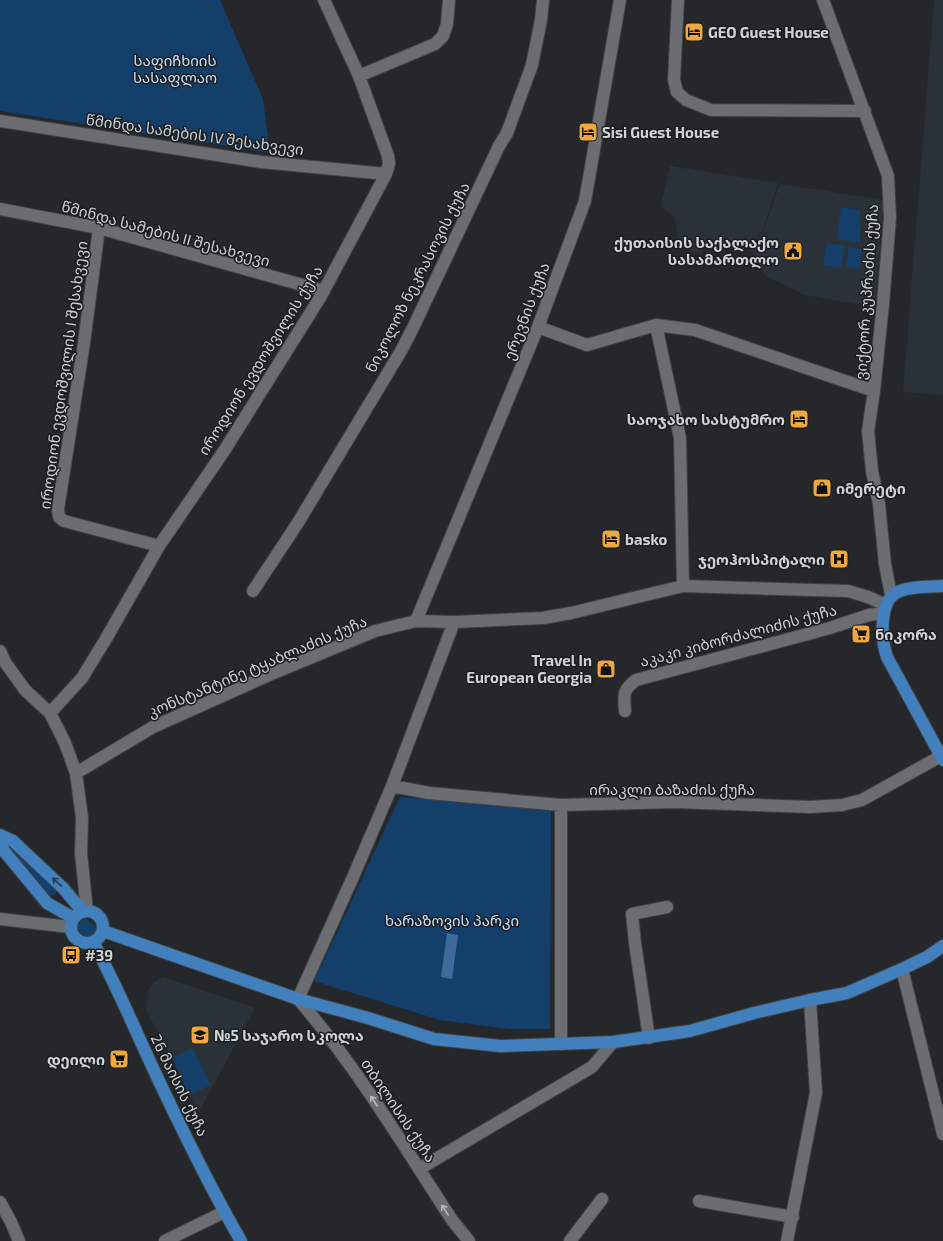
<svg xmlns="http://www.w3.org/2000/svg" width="943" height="1241" font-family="'Exo 2','Noto Sans Georgian',sans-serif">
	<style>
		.built { fill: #2b3138 }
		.green { fill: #143f6a }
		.water { fill: #3f6a9a }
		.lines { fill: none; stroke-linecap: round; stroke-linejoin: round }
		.minor-casing { stroke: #404244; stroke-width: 14 }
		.major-casing { stroke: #404244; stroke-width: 14 }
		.minor { stroke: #6b6d70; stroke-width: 12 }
		.major { stroke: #4180bd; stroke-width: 12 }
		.oneway { stroke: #263b4f }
		.oneway2 { stroke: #b7b9ba }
		.labels { text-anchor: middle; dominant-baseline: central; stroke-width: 3; stroke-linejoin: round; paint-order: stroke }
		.poi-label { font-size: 15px; font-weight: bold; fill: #d0d2d3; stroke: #1b1e20; text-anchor: start }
		.park-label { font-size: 15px; fill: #c8e1fe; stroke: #1b1e20 }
		.street-label { font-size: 15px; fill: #d0d2d3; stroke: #1b1e20 }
	</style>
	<rect width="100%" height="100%" fill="#25272a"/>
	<path class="built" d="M934,0H943V395L903,392Z
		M670,166L778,183L762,232L749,246H734L707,239L702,255L679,246L675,218L661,206Z
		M780,184L884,200L876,301L855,304L805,295L764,275L750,249L763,231Z
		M163,977L255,1008L198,1114L172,1058L147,1012L146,1002L148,990L154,982Z"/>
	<path class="green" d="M0,0H220L263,99L270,153L0,111Z
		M841,207L860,210V243L837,239Z
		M827,243L845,246L841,268L823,265Z
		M849,247L861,249L860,269L846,266Z
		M400,797L551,809L550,1029H509L440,1020L314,981Z
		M7,845L57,890L55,895L50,896L7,847Z
		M84,919H87L96,927V932L91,937H86L76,928L82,920Z
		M193,1048L211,1085L189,1095L172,1058Z"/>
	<path class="water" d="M447,933L458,935L452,979L441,977Z"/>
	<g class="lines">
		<g class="minor-casing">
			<path id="minor" d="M678,0L674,80L677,92L686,100L711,110L865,111
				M823,0L888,176L890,218L883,304L874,391L868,431L872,471L879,504L885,564L891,595
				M359,76L435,44L443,36L447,24L449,0
				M0,121L261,162L386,174
				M0,209L99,228L324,291
				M99,228L84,343L58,509L59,517L64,521L159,546
				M656,325L695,330L874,391
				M538,327L587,345L656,325L680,438L683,586
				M253,591L299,521L401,351L412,330L499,146L507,133L532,65L541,20L543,0
				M416,621L538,327L585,201L620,0
				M454,622L392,786L353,877L298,999C357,1067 403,1145 452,1220L469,1241
				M0,651L5,662L25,690L50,713L65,743L76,773L82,818L81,853L87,911
				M625,711C624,694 622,691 636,680L830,628L869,615L884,613
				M50,713L82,678L107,637L159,546L224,451L321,296L386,174L389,164L388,156L359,76L324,0
				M76,773L153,727L269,675L375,631L416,621L454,622L543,618L571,613L683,586L848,591L868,597L886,605
				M392,786L429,793L561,805L676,802L810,807L842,805L862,800L941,756
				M0,919L70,927
				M902,969L943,1134
				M649,1038L635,943L632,914L667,907
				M561,1044V805
				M419,1169L592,1067L613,1042
				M699,1201L793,1217
				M0,1202L11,1222L19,1241
				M165,1241L224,1212
				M570,1241L602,1199
				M787,1241L816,1093L810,1000"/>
		</g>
		<g class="major-casing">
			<path id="major" d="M943,586C929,587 913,586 900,591C878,598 881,639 887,657L943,760
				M0,835L13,841L64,889L83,912
				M0,843L4,851L47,903L73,918
				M71 927a16 16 0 1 1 32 0a16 16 0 1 1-32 0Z
				M103,931L298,999L368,1018L434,1039L500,1046L613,1042L690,1031L754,1013L810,1000L847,993L902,969L927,957L943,946
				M93,942C115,982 132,1023 151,1064C179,1124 208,1184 241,1241"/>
		</g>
		<use href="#minor" class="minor"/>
		<use href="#major" class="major"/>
	</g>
	<defs><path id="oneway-shaft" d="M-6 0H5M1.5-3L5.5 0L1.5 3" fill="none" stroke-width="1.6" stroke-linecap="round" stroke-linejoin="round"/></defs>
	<use class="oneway" href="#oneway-shaft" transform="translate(57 882) rotate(-137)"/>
	<g class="oneway2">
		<use href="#oneway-shaft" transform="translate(374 1101) rotate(-123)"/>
		<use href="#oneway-shaft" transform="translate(445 1210) rotate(-123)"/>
	</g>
	<defs>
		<g id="hotel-square" transform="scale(1)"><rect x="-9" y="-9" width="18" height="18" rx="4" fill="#efa73e" stroke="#1b1e20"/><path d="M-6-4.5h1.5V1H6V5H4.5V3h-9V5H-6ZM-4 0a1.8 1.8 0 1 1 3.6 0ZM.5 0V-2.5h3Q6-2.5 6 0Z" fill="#111"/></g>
		<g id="civic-square" transform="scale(1)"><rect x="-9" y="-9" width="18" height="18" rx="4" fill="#efa73e" stroke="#1b1e20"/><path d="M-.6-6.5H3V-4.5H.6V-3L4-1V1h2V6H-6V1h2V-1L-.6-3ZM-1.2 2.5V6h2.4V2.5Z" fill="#111"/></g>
		<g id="shop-square" transform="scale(1)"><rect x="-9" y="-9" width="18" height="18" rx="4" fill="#efa73e" stroke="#1b1e20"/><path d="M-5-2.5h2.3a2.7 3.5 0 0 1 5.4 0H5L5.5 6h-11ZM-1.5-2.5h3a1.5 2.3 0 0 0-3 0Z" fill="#111"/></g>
		<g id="hospital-square" transform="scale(1)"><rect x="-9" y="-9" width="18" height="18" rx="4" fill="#efa73e" stroke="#1b1e20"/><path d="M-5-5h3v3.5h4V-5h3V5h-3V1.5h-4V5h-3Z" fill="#111"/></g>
		<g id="supermarket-square" transform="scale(1)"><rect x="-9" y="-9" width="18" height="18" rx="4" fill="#efa73e" stroke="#1b1e20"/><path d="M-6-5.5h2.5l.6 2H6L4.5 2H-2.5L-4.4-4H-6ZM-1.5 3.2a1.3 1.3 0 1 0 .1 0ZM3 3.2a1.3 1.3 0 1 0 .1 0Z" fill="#111"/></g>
		<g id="bus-square" transform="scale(1)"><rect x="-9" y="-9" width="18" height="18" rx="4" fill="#efa73e" stroke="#1b1e20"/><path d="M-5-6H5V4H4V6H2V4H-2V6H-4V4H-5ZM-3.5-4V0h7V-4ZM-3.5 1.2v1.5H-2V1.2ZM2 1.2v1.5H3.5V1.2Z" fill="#111"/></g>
		<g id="school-square" transform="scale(1)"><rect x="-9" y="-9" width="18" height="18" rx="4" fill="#efa73e" stroke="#1b1e20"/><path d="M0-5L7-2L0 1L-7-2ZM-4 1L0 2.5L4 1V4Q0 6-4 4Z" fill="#111"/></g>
	</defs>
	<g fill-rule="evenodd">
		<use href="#hotel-square" x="694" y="32"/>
		<use href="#hotel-square" x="588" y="132"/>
		<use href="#civic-square" x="793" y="251"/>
		<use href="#hotel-square" x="799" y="419"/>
		<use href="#shop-square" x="822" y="488"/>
		<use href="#hotel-square" x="611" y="539"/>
		<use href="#hospital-square" x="839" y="559"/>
		<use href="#supermarket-square" x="861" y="634"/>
		<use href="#shop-square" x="606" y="669"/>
		<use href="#bus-square" x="71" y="955"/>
		<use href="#school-square" x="200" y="1035"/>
		<use href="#supermarket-square" x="119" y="1059"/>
	</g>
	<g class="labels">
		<g class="poi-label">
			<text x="708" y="32">GEO Guest House</text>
			<text x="602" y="132">Sisi Guest House</text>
			<text x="779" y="242" text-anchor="end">ქუთაისის საქალაქო<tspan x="779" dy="17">სასამართლო</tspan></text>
			<text x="785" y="419" text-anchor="end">საოჯახო სასტუმრო</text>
			<text x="836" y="488">იმერეტი</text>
			<text x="625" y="539">basko</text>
			<text x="825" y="559" text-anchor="end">ჯეოჰოსპიტალი</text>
			<text x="875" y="634">ნიკორა</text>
			<text x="592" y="660" text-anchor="end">Travel In<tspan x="592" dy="17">European Georgia</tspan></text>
			<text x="85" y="955">#39</text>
			<text x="214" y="1035">№5 საჯარო სკოლა</text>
			<text x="105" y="1059" text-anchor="end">დეილი</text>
		</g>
		<g class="park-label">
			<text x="175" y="60">საფიჩხიის<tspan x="175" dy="17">სასაფლაო</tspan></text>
			<text x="452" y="920">ხარაზოვის პარკი</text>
		</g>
		<g class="street-label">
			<text transform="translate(195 134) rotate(8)">წმინდა სამების IV შესახვევი</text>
			<text transform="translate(166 233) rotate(15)">წმინდა სამების II შესახვევი</text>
			<text transform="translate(417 277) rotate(-63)">ნიკოლოზ ნეკრასოვის ქუჩა</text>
			<text transform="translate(866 292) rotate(-86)">ვიქტორ კუპრაძის ქუჩა</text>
			<text transform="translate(526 311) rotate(-69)">ერევნის ქუჩა</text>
			<text transform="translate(260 360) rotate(-58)">იროდიონ ევდოშვილის ქუჩა</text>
			<text transform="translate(63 375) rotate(-82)">იროდიონ ევდოშვილის I შესახვევი</text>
			<text transform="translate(738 635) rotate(-15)">აკაკი კიბორძალიძის ქუჩა</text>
			<text transform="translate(257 666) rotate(-23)">კონსტანტინე ტყაბლაძის ქუჩა</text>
			<text x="672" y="789">ირაკლი ბაზაძის ქუჩა</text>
			<text transform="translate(180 1085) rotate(64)">26 მაისის ქუჩა</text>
			<text transform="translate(399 1110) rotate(56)">თბილისის ქუჩა</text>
		</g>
	</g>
</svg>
